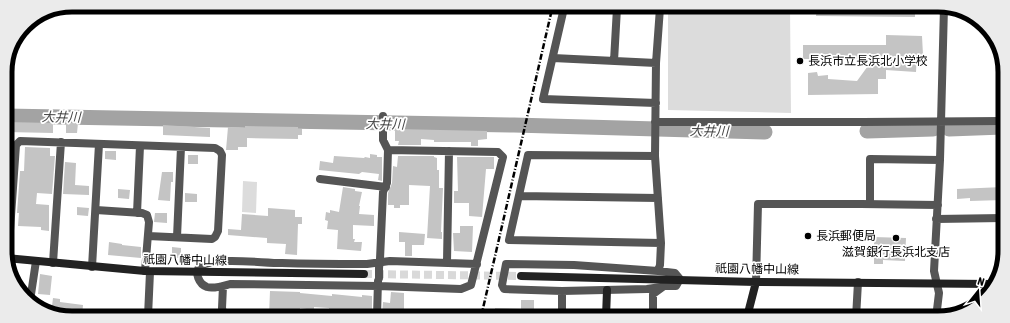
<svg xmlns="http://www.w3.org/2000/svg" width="1010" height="323" font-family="'Asap Condensed','Noto Sans JP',sans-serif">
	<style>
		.green { fill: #dcdcdc }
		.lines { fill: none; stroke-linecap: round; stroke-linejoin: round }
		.river { stroke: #a3a3a3; stroke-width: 15 }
		.building { fill: #c4c4c4 }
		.secondary-tunnel { stroke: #d9d9d9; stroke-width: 8; stroke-dasharray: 8 4; stroke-linecap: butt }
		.street { stroke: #555; stroke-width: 8 }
		.secondary { stroke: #222; stroke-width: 8 }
		.rail { stroke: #000; stroke-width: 2.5; stroke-dasharray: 6 2 1 2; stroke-linecap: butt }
		.street-bridge { stroke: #555; stroke-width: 8 }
		.poi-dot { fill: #000; stroke: #fff; stroke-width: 1.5 }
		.labels { text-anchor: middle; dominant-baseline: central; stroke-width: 3.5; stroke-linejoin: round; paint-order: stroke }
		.poi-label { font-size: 12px; fill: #000; stroke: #fff; text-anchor: start }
		.street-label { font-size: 12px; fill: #000; stroke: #fff }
		.water-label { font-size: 13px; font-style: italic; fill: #444; stroke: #fff }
		.rim { fill: none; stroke: #000; stroke-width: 5 }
	</style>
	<rect width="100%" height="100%" fill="#fff"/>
	<path class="green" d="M668,8H790L791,113L668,110Z
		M243,181L257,182L256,213L242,212Z"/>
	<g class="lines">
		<path class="river" d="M5,116L514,125L765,132
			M949,129L1003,127
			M867,131L933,129"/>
	</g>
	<path class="building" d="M915,7V17L816,16L817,8Z
		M886,35L922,36L923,55L917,54L916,72L886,70V79H878V94L808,95V73L817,72L818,76L828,75V79L857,81L873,59H803V45H886Z
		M5,122L53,123V133L6,132Z
		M66,123H78L77,133H66Z
		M163,125L210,128V137L163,135Z
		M245,126L298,127V129H302V135H298V139L247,138V147H238V150H226L228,127L245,128Z
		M395,129L487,131V139L478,140V146H471V142H434V140L421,139V145H398L399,141H395Z
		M25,147L50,148V156H55L52,194L37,193L36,204L49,205V231L41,230V227L18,226L19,213H17L20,171H24Z
		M105,151H116V160L105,159Z
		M370,154L377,155V157H382V181L378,180L379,174L362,172L359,174L319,170L320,161L333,163L334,156L364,158L365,157L370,158Z
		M188,155H198V164H188Z
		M398,156H434V157L437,158V170H439V188H443L441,232H442V239L427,238L430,186L409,185V205H400V208H394V205H388V193L392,183L393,166L397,167Z
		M457,157H494V169H486L482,217L469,216V203H454V191H458Z
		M65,162L76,163L75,185L89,186V195L63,194Z
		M162,172H173V182H171L170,201L158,200Z
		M343,187L355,189V191L362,192L359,206H360L359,214L374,215V226L353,225V239H355L354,242H362L361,251L337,249L338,230L327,229L328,221L325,220L326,212L330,213V210L339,212Z
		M1003,187V200L970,201V198L957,199V189Z
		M118,189L130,190L129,199L118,198Z
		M185,193L197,194V202H185Z
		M77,207L89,208L88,216L77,215Z
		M268,208L295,210V217H302V224H298L297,255L285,254L286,244L267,243V238L228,235V229L241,230L242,214L268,216Z
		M155,213H167V223L154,222Z
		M460,226H473L472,252L454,251L453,233H460Z
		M399,232L425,234L424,245H412V256H405V242H399Z
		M874,237L906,238L905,261L883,260V264H874Z
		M109,242L122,244V245L141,247V258L108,255Z
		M172,247L181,248V258H172Z
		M40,274L52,276L50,295L38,294Z
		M270,291L300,292V293L332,296V294L362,297V295L372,296V316H329V308L314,307V310L300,308L299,316H269Z
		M391,292L404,293V317L382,316L383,302L390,303Z
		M53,298L60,299V302L83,305L82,316H54L51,314Z
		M521,300H534V317H495V308L521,309Z"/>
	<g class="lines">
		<path class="secondary-tunnel" d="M364,274L521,276"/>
		<path class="street" d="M564,8L543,99L656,103
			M553,58L656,63
			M614,61L617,8
			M383,116V140L388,150
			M655,122H863L1003,121
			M655,156L528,155L509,240L661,243
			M320,179L386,187
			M519,196L658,198
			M870,204V159L940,160
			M96,210L142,213L147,215L149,222L145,271
			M137,213L140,146
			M936,219L1003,218
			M177,237L181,147
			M8,259L16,145L20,141L215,148L220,151L222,155L218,231L215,237L212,239L148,236
			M447,262L449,151
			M53,263L61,142
			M92,267L99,144
			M379,269C379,266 380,262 380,259L383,192L387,183L388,150L498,152L503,157L471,285L461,289L378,286L230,284C223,286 214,289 207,287C199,284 194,273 200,266C218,257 260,263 282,263C310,264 339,264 367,264C375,263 383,262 390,261L477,264
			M658,271L574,265L506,264L502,285L504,289L562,291L647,289L661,287
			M756,282L758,204H861L938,205
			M223,286L222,308L224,316
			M30,301L36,261
			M148,316L150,272
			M377,316L378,281
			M562,317V291
			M653,317V294L664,286H676L680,279L675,273L658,271L660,265L661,243L655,156L656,63L660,8
			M856,318L858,282
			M936,318L939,293L934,271L940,160L944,7"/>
		<path class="secondary" d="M6,258L145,271L364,274
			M521,276L756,282L992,284
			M606,317L607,290
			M747,317L756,282"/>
		<path class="rail" d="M481,317L552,9"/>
		<path class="street-bridge" d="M379,269V278"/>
	</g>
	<g class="poi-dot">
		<circle cx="800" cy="61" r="4"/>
		<circle cx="808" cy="236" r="4"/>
		<circle cx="896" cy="238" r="4"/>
	</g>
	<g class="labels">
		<g class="poi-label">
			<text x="808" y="61">長浜市立長浜北小学校</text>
			<text x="816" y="236">長浜郵便局</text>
			<text x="896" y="252" text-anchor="middle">滋賀銀行長浜北支店</text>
		</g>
		<g class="street-label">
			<text transform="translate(185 260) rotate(1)">祇園八幡中山線</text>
			<text transform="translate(757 269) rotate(1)">祇園八幡中山線</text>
		</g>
		<g class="water-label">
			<text transform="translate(61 117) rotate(1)">大井川</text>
			<text transform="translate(385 124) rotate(1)">大井川</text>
			<text transform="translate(709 131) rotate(1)">大井川</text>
		</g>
	</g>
	<path d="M0 0H1010V323H0ZM72 12H938A60 60 0 0 1 998 72V251A60 60 0 0 1 938 311H72A60 60 0 0 1 12 251V72A60 60 0 0 1 72 12Z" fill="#ebebeb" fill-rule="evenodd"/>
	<path class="rim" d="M72 12H938A60 60 0 0 1 998 72V251A60 60 0 0 1 938 311H72A60 60 0 0 1 12 251V72A60 60 0 0 1 72 12Z"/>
	<g transform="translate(978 291) rotate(17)" stroke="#ffffff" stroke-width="3" paint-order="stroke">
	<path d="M0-3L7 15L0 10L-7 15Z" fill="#000000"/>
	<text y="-6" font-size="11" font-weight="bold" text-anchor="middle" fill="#000000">N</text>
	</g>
</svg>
